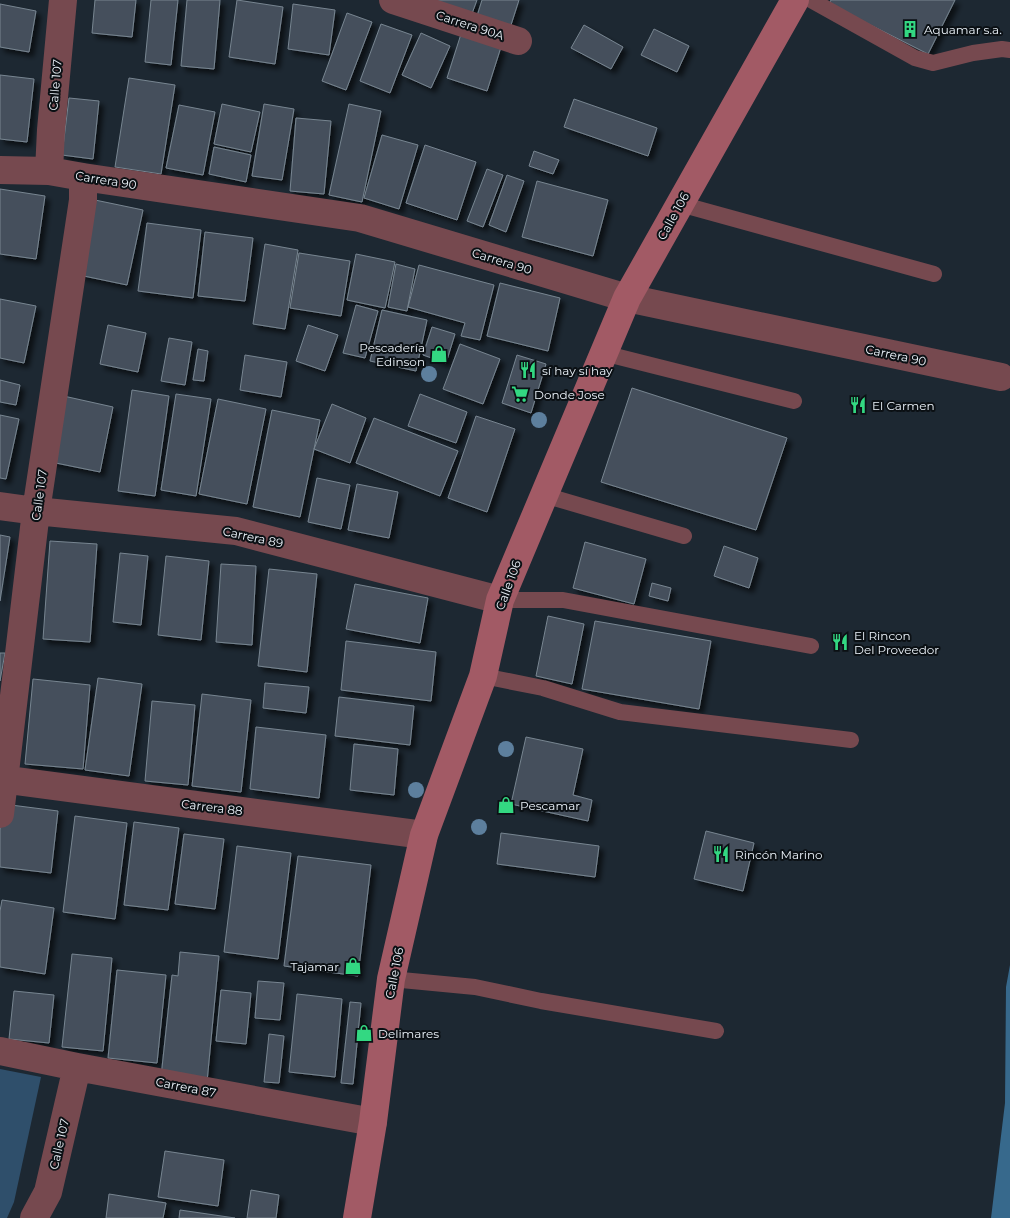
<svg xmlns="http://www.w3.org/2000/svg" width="1010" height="1218" font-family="Montserrat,sans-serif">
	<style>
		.green { fill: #2f4f6b }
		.water { fill: #37698c }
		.building { fill: #44505b; stroke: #788591; filter: url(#shadow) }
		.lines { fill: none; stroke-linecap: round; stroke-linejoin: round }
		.lane { stroke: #76494f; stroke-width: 16 }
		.street { stroke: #76494f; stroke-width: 28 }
		.secondary { stroke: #a25a65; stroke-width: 28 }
		.tree { fill: #5d7f9d }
		.labels { text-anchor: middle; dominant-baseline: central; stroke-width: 4; stroke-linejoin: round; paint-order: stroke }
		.street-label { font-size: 12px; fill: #ebf2f9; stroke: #0b1014 }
		.poi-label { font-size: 12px; fill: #ebf2f9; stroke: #0b1014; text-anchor: start }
	</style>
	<defs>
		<filter id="shadow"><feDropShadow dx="4.5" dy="4.5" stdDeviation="2.5" flood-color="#0009"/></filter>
	</defs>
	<rect width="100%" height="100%" fill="#1d2832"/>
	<path class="green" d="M0,1069L41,1077L14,1202L7,1218H0Z"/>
	<path class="water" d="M1010,965V1218H991L1005,1103L1006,987Z"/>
	<path class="building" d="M95,0H136L132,37L92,33Z
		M151,0H178L171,65L145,62Z
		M187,0H220L214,69L181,66Z
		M237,0L283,7L275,64L229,57Z
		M437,0H477L470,19L435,6Z
		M482,0H519L510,28L477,16Z
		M831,0H955L928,54L829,4Z
		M0,4L36,11L29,52L0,47Z
		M293,4L335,10L329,55L288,49Z
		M347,13L372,22L346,90L322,81Z
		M381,24L412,35L390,93L360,81Z
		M584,25L623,47L611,69L571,48Z
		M654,29L689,46L677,72L641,55Z
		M421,33L450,46L431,88L402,75Z
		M461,34L501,47L487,91L447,78Z
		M0,75L34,79L27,142L0,139Z
		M129,78L175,85L161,174L115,167Z
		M69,98L99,101L93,159L62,155Z
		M574,99L657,128L648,156L564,127Z
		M222,104L260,112L251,152L214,144Z
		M264,104L294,109L282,180L252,176Z
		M349,104L381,111L362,202L329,195Z
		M179,105L215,112L203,175L166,168Z
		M296,118L331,121L324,194L290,191Z
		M382,135L418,145L399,209L364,198Z
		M425,145L476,162L457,220L406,203Z
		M214,147L251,155L246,182L209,174Z
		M534,151L559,160L553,174L529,166Z
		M487,169L503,175L483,227L467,221Z
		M507,175L524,181L506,232L489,225Z
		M537,181L608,200L593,256L522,237Z
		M0,189L45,196L36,259L0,254Z
		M95,200L143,210L127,285L79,275Z
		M147,223L201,230L193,298L138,291Z
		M205,232L253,238L245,301L198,296Z
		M265,244L298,250L285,329L253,324Z
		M299,253L350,261L341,316L290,308Z
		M356,254L395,262L385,308L347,300Z
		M396,264L415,269L407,311L388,307Z
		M419,265L494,285L480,340L461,336L465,323L408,307Z
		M500,283L560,298L548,351L487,336Z
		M0,299L36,306L24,363L0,358Z
		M356,305L378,311L365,358L343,353Z
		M382,310L427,320L416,371L370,361Z
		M108,325L146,333L138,372L100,364Z
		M308,325L338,335L325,371L296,361Z
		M432,327L455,334L446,363L423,355Z
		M169,338L192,342L185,385L161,381Z
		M460,344L500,359L483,404L443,389Z
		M198,349L208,351L204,381L193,380Z
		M245,355L287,362L281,397L240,390Z
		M517,355L546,364L531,413L502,403Z
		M0,380L20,385L16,405L0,402Z
		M632,388L787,438L756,530L601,482Z
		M132,390L169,396L155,496L118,491Z
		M176,394L211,399L196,496L161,490Z
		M420,394L467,412L456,443L408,426Z
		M59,395L113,407L100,472L46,461Z
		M218,399L266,409L247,504L199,494Z
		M332,404L366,418L350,463L314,449Z
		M272,410L320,420L300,517L253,507Z
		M0,415L19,419L6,479L0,478Z
		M476,416L515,429L487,512L448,498Z
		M374,418L458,451L440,496L356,463Z
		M317,478L350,485L341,529L308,522Z
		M357,484L398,492L389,538L348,530Z
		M0,535L10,537L0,601Z
		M50,541L97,544L90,642L43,639Z
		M585,542L646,559L634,604L573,588Z
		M724,546L758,558L749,588L714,576Z
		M120,553L148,556L141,625L113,622Z
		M166,556L209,561L201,640L158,635Z
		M221,564L256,566L252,645L216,642Z
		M269,569L317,574L307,672L258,666Z
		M652,583L671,588L668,601L649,596Z
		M355,584L428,598L420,643L346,629Z
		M548,616L584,624L572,684L536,676Z
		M595,621L711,641L699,709L582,689Z
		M346,641L436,652L431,701L341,690Z
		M0,653H5L0,681Z
		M98,678L142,684L129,776L85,770Z
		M33,679L90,685L83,769L25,764Z
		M265,683L309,687L306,713L263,708Z
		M202,694L251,700L241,792L192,786Z
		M339,697L414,706L410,745L335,736Z
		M152,701L195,705L188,785L145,781Z
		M256,727L326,735L319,798L250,789Z
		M526,737L583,749L573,795L592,800L588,821L511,804Z
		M354,744L398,749L394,795L350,790Z
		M3,804L58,811L51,873L0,867V830Z
		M75,816L127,823L115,919L63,912Z
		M134,822L179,828L168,910L124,905Z
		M706,831L754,843L743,891L694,879Z
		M501,833L599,846L595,877L497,864Z
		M184,834L224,839L215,909L175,904Z
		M237,846L291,853L278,959L224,952Z
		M298,856L371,865L358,976L284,966Z
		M2,900L54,908L45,974L0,967V911Z
		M180,952L219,956L207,1082L161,1077L172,975L178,976Z
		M72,954L112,958L103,1051L62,1047Z
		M117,970L166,975L157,1063L108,1058Z
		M258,981L284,983L280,1020L255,1018Z
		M221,990L251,993L246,1044L216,1041Z
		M14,991L54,995L49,1043L9,1039Z
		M297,994L342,999L335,1077L289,1072Z
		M350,1002L361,1003L353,1084L341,1083Z
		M269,1034L284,1036L279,1083L264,1082Z
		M165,1151L224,1160L218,1206L158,1197Z
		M251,1190L279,1195L276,1218H247Z
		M109,1194L166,1203L163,1218H106Z
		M180,1210L235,1218H179Z"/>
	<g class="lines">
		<path class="lane" d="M811,0L915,58L933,63L973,53L1002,49L1010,50
			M680,204L934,274
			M603,353L794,401
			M544,495L684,536
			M500,600H563L811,646
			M483,676L543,688L620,712L851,740
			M391,979L475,987L541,1001L716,1031"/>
		<path class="street" d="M393,0L518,41
			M0,170L49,171L83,177L360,218L627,298L1001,377
			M49,171L51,130L63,0
			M0,506L36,511L236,531L500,600
			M0,779L424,835
			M0,814L36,511L83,200V177
			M0,1051L77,1067L373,1122
			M34,1218L48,1192L77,1067"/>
		<path class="secondary" d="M357,1218L373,1122L391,979L424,835L483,676L500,600L627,298L795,0"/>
	</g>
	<g class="tree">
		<circle cx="429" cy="374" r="8"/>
		<circle cx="539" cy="420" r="8"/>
		<circle cx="506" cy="749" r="8"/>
		<circle cx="416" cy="790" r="8"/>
		<circle cx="479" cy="827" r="8"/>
	</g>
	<defs>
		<g id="building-bare" transform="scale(1.35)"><path d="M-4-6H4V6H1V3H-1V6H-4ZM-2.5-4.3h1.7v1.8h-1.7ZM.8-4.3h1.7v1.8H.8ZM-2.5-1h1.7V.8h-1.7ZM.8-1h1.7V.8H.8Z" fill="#33d882" stroke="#0b1014" stroke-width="2.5" paint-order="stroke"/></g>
		<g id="shop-bare" transform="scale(1.35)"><path d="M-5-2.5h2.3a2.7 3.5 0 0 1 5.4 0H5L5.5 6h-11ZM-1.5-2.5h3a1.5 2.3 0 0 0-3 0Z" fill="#33d882" stroke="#0b1014" stroke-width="2.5" paint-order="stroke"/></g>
		<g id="restaurant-bare" transform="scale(1.35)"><path d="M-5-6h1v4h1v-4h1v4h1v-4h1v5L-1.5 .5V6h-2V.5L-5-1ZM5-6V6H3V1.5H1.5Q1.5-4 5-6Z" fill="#33d882" stroke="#0b1014" stroke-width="2.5" paint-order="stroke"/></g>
		<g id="supermarket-bare" transform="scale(1.35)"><path d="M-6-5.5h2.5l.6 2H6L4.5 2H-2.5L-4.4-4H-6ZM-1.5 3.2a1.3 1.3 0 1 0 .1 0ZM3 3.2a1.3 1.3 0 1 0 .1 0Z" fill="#33d882" stroke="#0b1014" stroke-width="2.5" paint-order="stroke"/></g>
	</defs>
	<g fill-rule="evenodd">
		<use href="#building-bare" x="910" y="29"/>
		<use href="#shop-bare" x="439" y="354"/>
		<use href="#restaurant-bare" x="528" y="370"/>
		<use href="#supermarket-bare" x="520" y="394"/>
		<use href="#restaurant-bare" x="858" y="405"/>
		<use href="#restaurant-bare" x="840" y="642"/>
		<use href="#shop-bare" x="506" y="805"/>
		<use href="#restaurant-bare" x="721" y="854"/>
		<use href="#shop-bare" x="353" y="966"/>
		<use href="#shop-bare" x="364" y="1033"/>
	</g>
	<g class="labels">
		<g class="street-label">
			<text transform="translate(470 25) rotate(18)">Carrera 90A</text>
			<text transform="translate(55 85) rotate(-85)">Calle 107</text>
			<text transform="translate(106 180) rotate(9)">Carrera 90</text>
			<text transform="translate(673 216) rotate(-61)">Calle 106</text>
			<text transform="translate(502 261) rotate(17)">Carrera 90</text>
			<text transform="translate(896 355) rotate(12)">Carrera 90</text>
			<text transform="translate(39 495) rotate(-82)">Calle 107</text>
			<text transform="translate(253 537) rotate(12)">Carrera 89</text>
			<text transform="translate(508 585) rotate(-70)">Calle 106</text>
			<text transform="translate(212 807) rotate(7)">Carrera 88</text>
			<text transform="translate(394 973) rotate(-79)">Calle 106</text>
			<text transform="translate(186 1087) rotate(11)">Carrera 87</text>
			<text transform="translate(59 1144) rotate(-77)">Calle 107</text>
		</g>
		<g class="poi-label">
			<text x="924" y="29">Aquamar s.a.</text>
			<text x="425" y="347" text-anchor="end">Pescadería<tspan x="425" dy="14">Edinson</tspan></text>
			<text x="542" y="370">sí hay sí hay</text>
			<text x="534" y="394">Donde Jose</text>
			<text x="872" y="405">El Carmen</text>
			<text x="854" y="635">El Rincon<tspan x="854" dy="14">Del Proveedor</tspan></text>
			<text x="520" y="805">Pescamar</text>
			<text x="735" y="854">Rincón Marino</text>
			<text x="339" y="966" text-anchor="end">Tajamar</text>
			<text x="378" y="1033">Delimares</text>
		</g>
	</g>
</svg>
